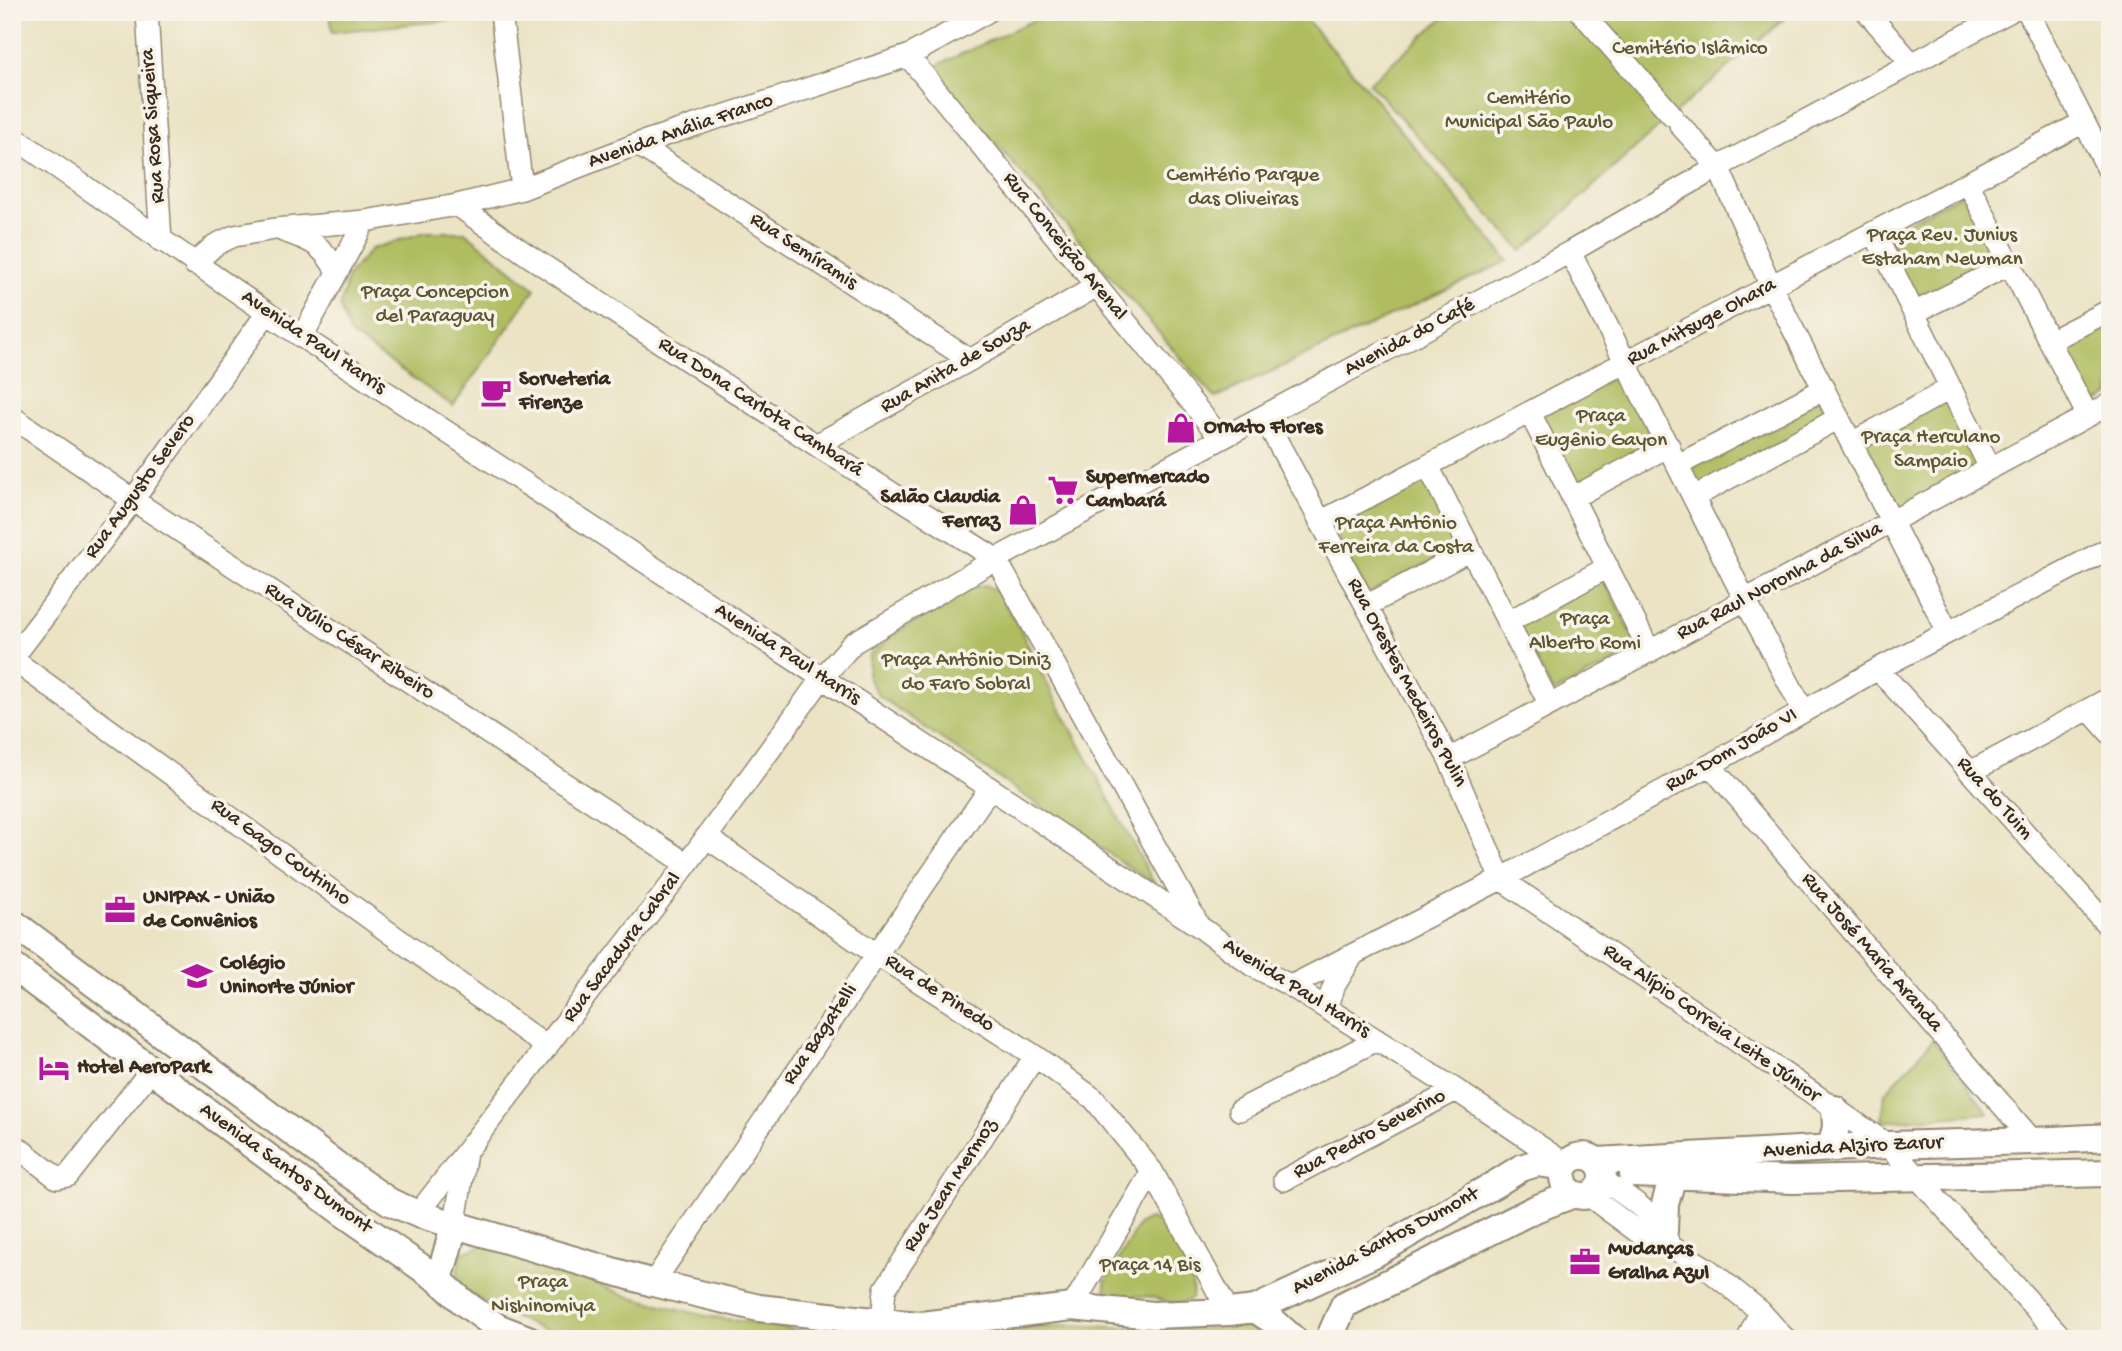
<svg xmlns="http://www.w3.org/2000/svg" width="2122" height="1351" font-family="'Gochi Hand',sans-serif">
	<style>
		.green { fill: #afbd60; stroke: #75743f; stroke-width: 2 }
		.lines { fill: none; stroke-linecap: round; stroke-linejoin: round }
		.minor-casing { stroke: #938671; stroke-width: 24 }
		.major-casing { stroke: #938671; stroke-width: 30 }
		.minor { stroke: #fff; stroke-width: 21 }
		.major { stroke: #fff; stroke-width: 26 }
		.labels { text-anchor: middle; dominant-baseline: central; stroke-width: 7; stroke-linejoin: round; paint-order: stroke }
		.park-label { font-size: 21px; fill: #5e5632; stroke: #f7f3e8 }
		.street-label { font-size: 21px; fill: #3b2a1e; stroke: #f7f3e8 }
		.poi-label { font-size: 21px; font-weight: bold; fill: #3b2a1e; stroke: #f7f3e8; text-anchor: start }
	</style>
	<rect width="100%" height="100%" fill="#f7f3e8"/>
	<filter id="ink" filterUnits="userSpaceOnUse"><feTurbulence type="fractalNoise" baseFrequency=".0143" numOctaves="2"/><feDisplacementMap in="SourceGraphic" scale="14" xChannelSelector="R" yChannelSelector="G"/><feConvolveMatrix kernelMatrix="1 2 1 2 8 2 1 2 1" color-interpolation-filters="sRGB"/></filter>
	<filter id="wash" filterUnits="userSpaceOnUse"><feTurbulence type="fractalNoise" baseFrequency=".00686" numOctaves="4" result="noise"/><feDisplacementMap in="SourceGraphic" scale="28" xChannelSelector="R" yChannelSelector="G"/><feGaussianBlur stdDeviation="1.57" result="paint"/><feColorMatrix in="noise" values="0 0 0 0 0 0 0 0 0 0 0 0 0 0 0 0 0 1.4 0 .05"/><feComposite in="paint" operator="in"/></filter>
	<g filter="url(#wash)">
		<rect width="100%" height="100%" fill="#ebe3c4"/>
		<path class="green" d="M330,12H462V19L332,32Z
			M1051,12H1300L1363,84L1508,261L1215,398L931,68Z
			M1450,12H1792L1644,140L1522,251L1369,83Z
			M1966,191L2001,262L1917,305L1883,235Z
			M425,232H465L535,289L453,406L350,334L340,308L348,275L371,249Z
			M2110,319V395L2092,405L2061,344Z
			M1624,372L1660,444L1576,488L1540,415Z
			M1948,396L1983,466L1895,513L1861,444Z
			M1820,397L1831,416L1696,490L1686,468Z
			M1423,477L1460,547L1368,594L1331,525Z
			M1603,578L1640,649L1553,693L1518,625Z
			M986,585L999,593L1020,629L1045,680L1155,885L879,696L868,678L869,656L891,637L966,588Z
			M1933,1040L1988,1113L1882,1122L1885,1093Z
			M1149,1219L1162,1223L1166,1228C1177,1249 1196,1274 1192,1298C1177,1310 1160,1297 1144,1296C1133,1295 1120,1302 1111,1297C1105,1293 1105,1288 1105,1282L1139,1224Z
			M484,1245L545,1262L627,1296L706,1316L823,1334L895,1339H567C544,1330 472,1303 461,1284C455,1274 458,1263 462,1253Z
			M1071,1325L1157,1329L1249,1327L1272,1339H898Z"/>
	</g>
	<g filter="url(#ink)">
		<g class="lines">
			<g class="minor-casing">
				<path id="minor" d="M147,12L161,241
					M501,12L522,189
					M1581,12L1672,115
					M1867,12L1912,64
					M2028,12L2110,173
					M908,56L1221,438
					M1680,125L1718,167L1771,286L1948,632
					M12,136L302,337L990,788L1200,927L1253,966L1291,986L1456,1090L1567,1165
					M637,144L970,360
					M1968,183L2088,416
					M457,205L526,254L816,445L996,559L1197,922
					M283,231C311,240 323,245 337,272
					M1874,232L1990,468
					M1570,252L1745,600L1803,710
					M194,264L215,245L234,236L275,229L365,221L457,205L522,189L637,144L908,56L987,12
					M1914,313L2010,264
					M302,337L365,221
					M2050,341L2110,310
					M1530,413L1650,652
					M12,417L133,500L687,864
					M1264,417L1449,759L1501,879L1888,1145L2063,1339
					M1852,443L1951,388
					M816,445L970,360L1095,287
					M1678,465L1824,389
					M1428,466L1550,705
					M1694,497L1839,418
					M1572,498L1669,446
					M1320,522L2084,122
					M1366,606L1471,550
					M1508,622L1608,567
					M12,659L547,1047
					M12,659L133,500L267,313
					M1878,669L2110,928
					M2089,709L2110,733
					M1449,759L2110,404
					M1710,765L2033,1141
					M1970,772L2110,698
					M706,837L876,954L1035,1056L1094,1099L1152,1171L1229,1312
					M1291,986L1501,879L1710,765L1878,669L2110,548
					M1326,1008L1333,988L1353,955
					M1240,1110L1377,1040
					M12,1143L57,1178L68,1176L151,1070
					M1284,1180L1456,1090
					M1603,1180C1626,1196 1657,1214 1668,1241
					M1588,1195L1646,1238L1670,1246L1709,1270L1760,1311L1785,1339
					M418,1214L687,864L822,678L853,643L996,559L1570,252L1718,167L2009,12
					M455,1223L466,1152
					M653,1283L990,788
					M1072,1307L1152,1171
					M882,1322L885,1289L1035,1056
					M1748,1339L1760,1311"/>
			</g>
			<g class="major-casing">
				<path id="major" d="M12,922L339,1167L390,1202L418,1214L653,1283L759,1308L882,1322L921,1325L1072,1307L1153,1315L1229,1312L1255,1309L1374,1254L1497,1183L1521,1168L1537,1163L1565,1167
					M12,966L339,1210L439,1280L463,1302L497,1327L528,1339
					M1831,1148L1836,1127L1835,1109
					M1563 1176a20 20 0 1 1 40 0a20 20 0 1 1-40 0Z
					M1597,1161L1888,1145L2033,1141L2110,1137
					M1633,1174L1793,1180L2110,1173
					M1664,1231L1665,1204L1673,1176
					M439,1280L455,1223
					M1255,1309L1273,1321L1293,1339
					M1329,1339L1344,1305L1535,1209L1574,1194"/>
			</g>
			<use href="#minor" class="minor"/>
			<use href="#major" class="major"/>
		</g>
	</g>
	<defs>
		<g id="cafe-bare" transform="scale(2.415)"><path d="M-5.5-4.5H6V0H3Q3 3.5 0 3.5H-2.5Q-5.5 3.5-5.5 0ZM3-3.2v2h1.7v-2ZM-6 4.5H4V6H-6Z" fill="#b5179e" stroke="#f7f3e8" stroke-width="2.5" paint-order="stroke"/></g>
		<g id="shop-bare" transform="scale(2.415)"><path d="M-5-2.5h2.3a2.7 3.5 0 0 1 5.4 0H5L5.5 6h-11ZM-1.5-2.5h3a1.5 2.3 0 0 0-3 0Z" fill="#b5179e" stroke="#f7f3e8" stroke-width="2.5" paint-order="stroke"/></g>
		<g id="supermarket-bare" transform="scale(2.415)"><path d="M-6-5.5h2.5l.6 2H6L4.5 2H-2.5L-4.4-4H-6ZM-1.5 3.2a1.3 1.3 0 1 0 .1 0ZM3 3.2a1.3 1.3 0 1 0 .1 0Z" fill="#b5179e" stroke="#f7f3e8" stroke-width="2.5" paint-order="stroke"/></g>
		<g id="office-bare" transform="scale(2.415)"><path d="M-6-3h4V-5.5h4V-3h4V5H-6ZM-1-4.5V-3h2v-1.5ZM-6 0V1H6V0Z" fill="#b5179e" stroke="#f7f3e8" stroke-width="2.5" paint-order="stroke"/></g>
		<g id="school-bare" transform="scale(2.415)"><path d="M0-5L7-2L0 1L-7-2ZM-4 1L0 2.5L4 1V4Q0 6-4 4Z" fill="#b5179e" stroke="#f7f3e8" stroke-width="2.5" paint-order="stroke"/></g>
		<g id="hotel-bare" transform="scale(2.415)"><path d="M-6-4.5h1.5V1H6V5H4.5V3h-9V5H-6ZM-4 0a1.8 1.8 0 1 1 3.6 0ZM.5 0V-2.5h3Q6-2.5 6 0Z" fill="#b5179e" stroke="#f7f3e8" stroke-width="2.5" paint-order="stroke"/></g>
	</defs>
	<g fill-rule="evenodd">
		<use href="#cafe-bare" x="496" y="392"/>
		<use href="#shop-bare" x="1181" y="428"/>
		<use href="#supermarket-bare" x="1063" y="490"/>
		<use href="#shop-bare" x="1023" y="510"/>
		<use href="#office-bare" x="120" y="910"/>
		<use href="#school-bare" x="197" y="976"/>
		<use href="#hotel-bare" x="54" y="1068"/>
		<use href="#office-bare" x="1585" y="1262"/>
	</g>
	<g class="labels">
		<g class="park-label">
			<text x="1690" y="49">Cemitério Islâmico</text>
			<text x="1529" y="99">Cemitério<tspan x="1529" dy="24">Municipal São Paulo</tspan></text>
			<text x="1243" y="176">Cemitério Parque<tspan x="1243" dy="24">das Oliveiras</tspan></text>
			<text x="1942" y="236">Praça Rev. Junius<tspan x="1942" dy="24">Estaham Newman</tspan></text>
			<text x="435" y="293">Praça Concepcion<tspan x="435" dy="24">del Paraguay</tspan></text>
			<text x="1601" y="417">Praça<tspan x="1601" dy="24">Eugênio Gayon</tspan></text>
			<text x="1931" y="438">Praça Herculano<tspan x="1931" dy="24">Sampaio</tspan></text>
			<text x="1396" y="524">Praça Antônio<tspan x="1396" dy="24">Ferreira da Costa</tspan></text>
			<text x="1585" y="620">Praça<tspan x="1585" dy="24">Alberto Romi</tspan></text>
			<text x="966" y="661">Praça Antônio Diniz<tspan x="966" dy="24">do Faro Sobral</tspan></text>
			<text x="1150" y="1266">Praça 14 Bis</text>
			<text x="543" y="1283">Praça<tspan x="543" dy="24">Nishinomiya</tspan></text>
		</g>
		<g class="street-label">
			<text transform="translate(154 126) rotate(-94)">Rua Rosa Siqueira</text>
			<text transform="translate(681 132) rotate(-19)">Avenida Anália Franco</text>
			<text transform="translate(1064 247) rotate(51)">Rua Conceição Arenal</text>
			<text transform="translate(803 252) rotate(33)">Rua Semíramis</text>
			<text transform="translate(1702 323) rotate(-28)">Rua Mitsuge Ohara</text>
			<text transform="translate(1410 338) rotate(-28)">Avenida do Café</text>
			<text transform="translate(313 343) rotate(34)">Avenida Paul Harris</text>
			<text transform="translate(956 367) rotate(-30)">Rua Anita de Souza</text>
			<text transform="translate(760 408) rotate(33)">Rua Dona Carlota Cambará</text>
			<text transform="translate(141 487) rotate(-54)">Rua Augusto Severo</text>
			<text transform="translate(1780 582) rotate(-28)">Rua Raul Noronha da Silva</text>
			<text transform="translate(349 642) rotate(33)">Rua Júlio César Ribeiro</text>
			<text transform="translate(787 655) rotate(33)">Avenida Paul Harris</text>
			<text transform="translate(1406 683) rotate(62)">Rua Orestes Medeiros Pulin</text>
			<text transform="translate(1732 751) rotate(-30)">Rua Dom João VI</text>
			<text transform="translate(1994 799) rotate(48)">Rua do Tuim</text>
			<text transform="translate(280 853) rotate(36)">Rua Gago Coutinho</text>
			<text transform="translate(623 948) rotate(-53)">Rua Sacadura Cabral</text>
			<text transform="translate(1871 953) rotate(49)">Rua José Maria Aranda</text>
			<text transform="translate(1296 989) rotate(32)">Avenida Paul Harris</text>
			<text transform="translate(939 994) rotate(33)">Rua de Pinedo</text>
			<text transform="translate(1711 1024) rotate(35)">Rua Alípio Correia Leite Júnior</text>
			<text transform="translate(821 1035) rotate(-56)">Rua Bagatelli</text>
			<text transform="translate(1370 1135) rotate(-28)">Rua Pedro Severino</text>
			<text transform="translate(1853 1148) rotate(-3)">Avenida Alziro Zarur</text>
			<text transform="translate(285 1169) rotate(36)">Avenida Santos Dumont</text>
			<text transform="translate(951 1186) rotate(-57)">Rua Jean Mermoz</text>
			<text transform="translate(1386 1242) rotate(-28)">Avenida Santos Dumont</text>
		</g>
		<g class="poi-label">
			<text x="519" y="380">Sorveteria<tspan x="519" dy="24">Firenze</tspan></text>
			<text x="1204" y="428">Ornato Flores</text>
			<text x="1086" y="478">Supermercado<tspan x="1086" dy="24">Cambará</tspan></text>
			<text x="1000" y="498" text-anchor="end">Salão Claudia<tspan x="1000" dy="24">Ferraz</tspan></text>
			<text x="143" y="898">UNIPAX - União<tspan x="143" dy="24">de Convênios</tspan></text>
			<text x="220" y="964">Colégio<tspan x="220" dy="24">Uninorte Júnior</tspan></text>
			<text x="77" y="1068">Hotel AeroPark</text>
			<text x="1608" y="1250">Mudanças<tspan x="1608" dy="24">Gralha Azul</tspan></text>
		</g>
	</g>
	<rect width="2122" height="1351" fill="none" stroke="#f7f3e8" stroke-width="42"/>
</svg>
